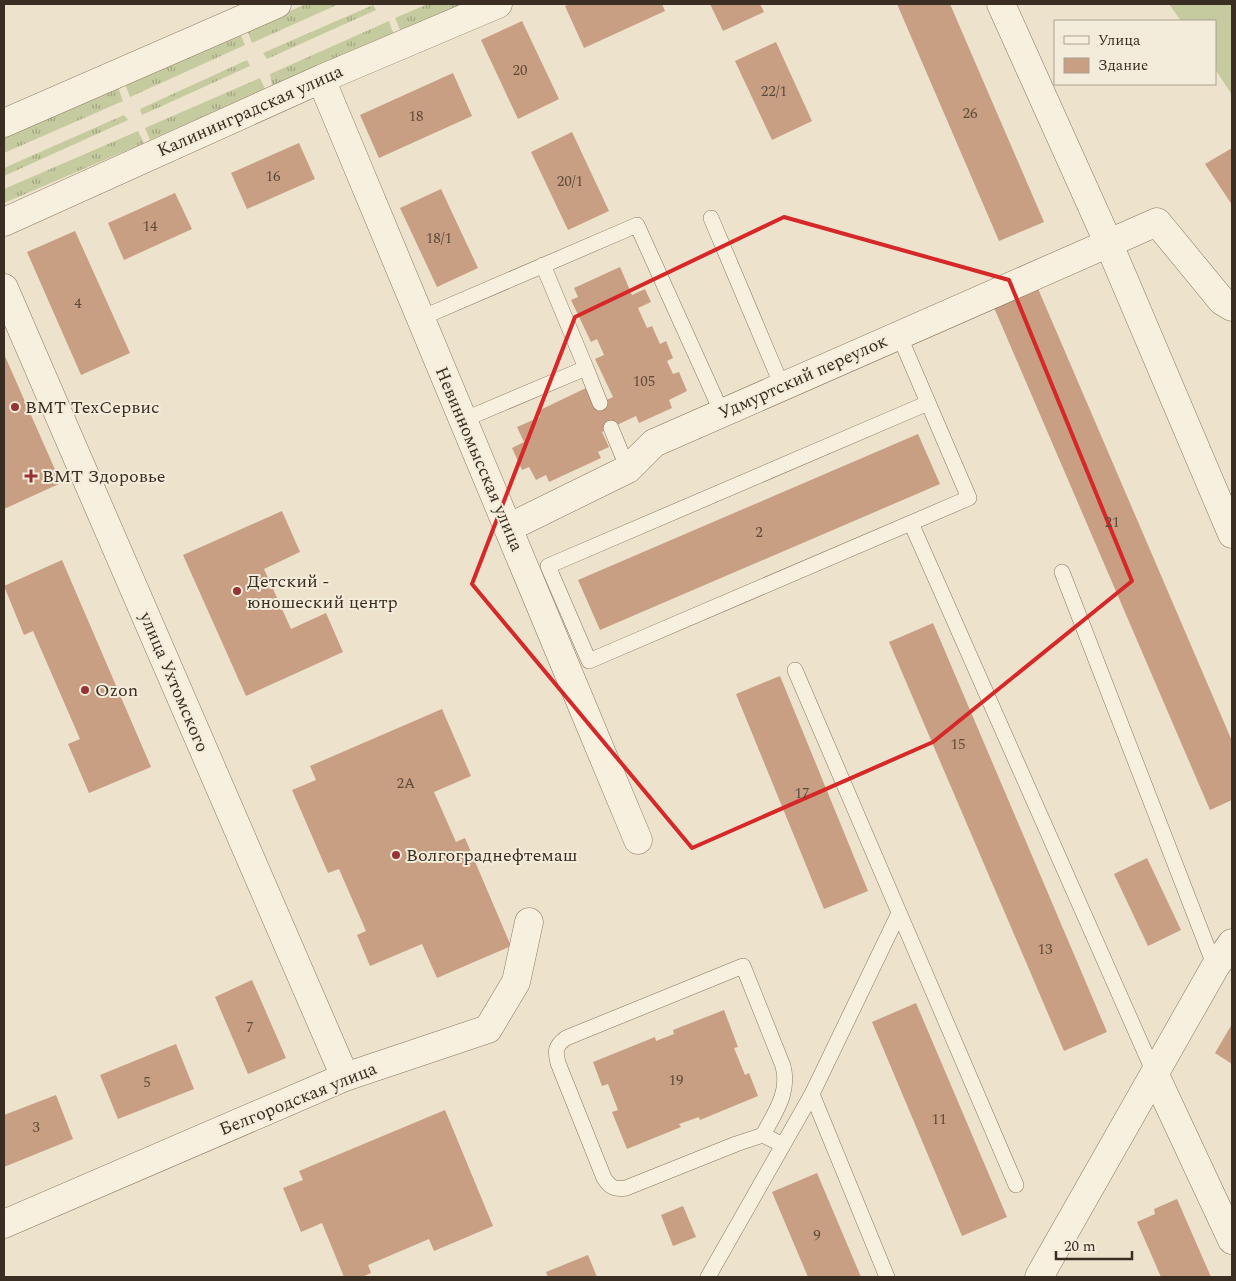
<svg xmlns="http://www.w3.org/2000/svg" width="1236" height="1281" font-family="Spectral,serif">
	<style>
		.grass { fill: url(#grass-tufts) }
		.park { fill: #c6cb9f }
		.building { fill: #c89f83 }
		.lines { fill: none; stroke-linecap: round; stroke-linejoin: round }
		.service-casing { stroke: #897560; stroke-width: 16 }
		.minor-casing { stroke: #897560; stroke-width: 29 }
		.service { stroke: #f8f0de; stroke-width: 15 }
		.minor { stroke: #f8f0de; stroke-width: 28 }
		.marked { fill: none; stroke: #d62828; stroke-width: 4; stroke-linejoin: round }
		.poi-dot { fill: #953335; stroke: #f4ecda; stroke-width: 2 }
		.labels { text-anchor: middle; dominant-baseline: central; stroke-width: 4; stroke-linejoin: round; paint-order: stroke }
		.number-label { font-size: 15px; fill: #5e4a3a }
		.street-label { font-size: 18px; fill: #3a2d22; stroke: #f4ecda }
		.poi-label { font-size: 18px; fill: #3a2d22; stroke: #f4ecda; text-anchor: start }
	</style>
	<defs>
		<pattern id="grass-tufts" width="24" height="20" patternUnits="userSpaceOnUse" patternTransform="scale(1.25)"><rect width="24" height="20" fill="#c6cb9f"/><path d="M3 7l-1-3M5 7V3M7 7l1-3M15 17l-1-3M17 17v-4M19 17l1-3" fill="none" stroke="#a2a581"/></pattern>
	</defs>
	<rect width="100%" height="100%" fill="#ede2cb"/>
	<path class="grass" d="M306,4H339L252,43L247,30Z
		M428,4H462L400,30L395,18Z
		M373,5L376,10L267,59L263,53Z
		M389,21L393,33L272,86L270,74Z
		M240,33L245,45L130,97L125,84Z
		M247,60L250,66L142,115L140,109Z
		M260,78L265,89L150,140L145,128Z
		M118,87L123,101L4,153V137Z
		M124,115L128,120L4,176V168Z
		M138,131L144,143L4,203V189Z"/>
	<path class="park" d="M1169,4H1232V95L1215,69V21H1181Z"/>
	<path class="building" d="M570,4H662L665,11L584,48L565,6Z
		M710,4H760L764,12L723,31Z
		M897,4H950L1044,222L999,241Z
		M522,21L559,99L518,119L481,40Z
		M776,42L812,121L772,140L735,61Z
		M453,73L472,116L379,158L360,115Z
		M572,132L609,211L568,230L531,152Z
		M299,143L315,179L247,209L231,173Z
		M1232,148V205L1205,164Z
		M441,189L478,268L437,287L400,208Z
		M175,193L192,229L124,260L108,223Z
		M75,231L130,353L81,375L27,252Z
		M620,267L632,295L645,289L651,302L638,308L647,328L652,326L660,344L666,341L673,358L667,361L673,374L679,372L687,391L669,400L672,408L639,423L636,416L602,432L609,447L598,452L601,458L549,482L546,475L536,480L529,467L522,470L512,448L524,442L517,427L540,417L538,411L586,388L594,406L613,397L595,359L604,355L597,339L591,342L571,300L578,297L574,288Z
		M1036,284L1232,741V800L1210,810L992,303Z
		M4,354L61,483L4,509Z
		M918,434L940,484L600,630L578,580Z
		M282,511L300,552L264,569L291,629L326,613L343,652L246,696L183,555Z
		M62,560L151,767L89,793L68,744L80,739L33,631L24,635L4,586Z
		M933,623L1107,1032L1064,1051L889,642Z
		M780,676L868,891L824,909L736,694Z
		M442,709L471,776L434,792L456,842L465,838L511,946L437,978L422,944L370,966L357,935L366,931L339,869L328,873L292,790L316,780L310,766Z
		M1147,858L1181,930L1148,946L1114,874Z
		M252,980L286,1058L248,1074L215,997Z
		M916,1003L1007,1217L962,1236L872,1022Z
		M724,1010L738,1047L734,1048L745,1075L749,1073L758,1096L700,1120L699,1117L679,1124L681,1127L627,1149L612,1112L618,1110L608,1084L602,1086L593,1062L655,1037L656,1041L674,1034L673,1030Z
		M1232,1024V1064L1215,1053Z
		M176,1044L194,1089L118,1119L100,1075Z
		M56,1095L73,1139L4,1167V1115Z
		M445,1110L493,1226L434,1251L429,1239L368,1265L371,1273L362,1277H344L322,1223L301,1232L283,1188L303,1180L299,1171Z
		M817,1173L861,1277H808L772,1192Z
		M1177,1199L1211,1277H1161L1137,1222L1155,1214L1154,1209Z
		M683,1206L696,1237L673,1246L661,1215Z
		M588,1255L597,1277H548L546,1272Z"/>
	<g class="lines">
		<g class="service-casing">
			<path id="service" d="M711,218L782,386
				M421,318L637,225L722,413
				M899,335L969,498L589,661L548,566L928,403
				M586,368L600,403
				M463,420L586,368L543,265
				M611,428L628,469
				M911,523L1155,1075
				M1062,572L1215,967
				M795,670L1016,1185
				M812,1094L887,1277
				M763,1135C775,1112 790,1093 783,1066L743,966L566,1038C555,1046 555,1051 558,1063L604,1178C610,1187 614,1190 626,1188L736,1144L763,1135L783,1145
				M708,1277L812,1094L899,913"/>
		</g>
		<g class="minor-casing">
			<path id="minor" d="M1001,4L1108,242L1232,534
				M321,79L638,840
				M4,123L277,4
				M4,222L321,79L498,4
				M4,288L345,1077
				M508,528L628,469L654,443L1157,222L1222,301L1232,307
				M1155,1075L1232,1240
				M4,1224L345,1077L488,1029L516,982L529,922
				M1039,1277L1215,967L1232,943"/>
		</g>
		<use href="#service" class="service"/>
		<use href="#minor" class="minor"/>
	</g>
	<path class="marked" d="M784,217L1009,280L1132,581L933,742L692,848L472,584L575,317Z"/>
	<g class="poi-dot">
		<circle cx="15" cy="407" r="5"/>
		<path d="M28.5 468.5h5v5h5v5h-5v5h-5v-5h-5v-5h5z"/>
		<circle cx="237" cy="591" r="5"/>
		<circle cx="85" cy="690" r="5"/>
		<circle cx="396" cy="855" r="5"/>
	</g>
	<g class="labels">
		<g class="number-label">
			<text x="520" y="70">20</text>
			<text x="774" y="91">22/1</text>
			<text x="970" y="113">26</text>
			<text x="416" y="116">18</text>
			<text x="273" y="176">16</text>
			<text x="570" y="181">20/1</text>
			<text x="150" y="226">14</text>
			<text x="439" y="238">18/1</text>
			<text x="78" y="303">4</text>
			<text x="644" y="381">105</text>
			<text x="1112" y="522">21</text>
			<text x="759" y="532">2</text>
			<text x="958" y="744">15</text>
			<text x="406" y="783">2А</text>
			<text x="802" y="793">17</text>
			<text x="1045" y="949">13</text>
			<text x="250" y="1027">7</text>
			<text x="676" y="1080">19</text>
			<text x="147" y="1082">5</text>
			<text x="939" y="1119">11</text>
			<text x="36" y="1127">3</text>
			<text x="817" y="1235">9</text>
		</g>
		<g class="street-label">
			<text transform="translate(250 111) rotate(-24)">Калининградская улица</text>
			<text transform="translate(803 377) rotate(-24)">Удмуртский переулок</text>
			<text transform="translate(479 459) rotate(67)">Невинномысская улица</text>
			<text transform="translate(174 682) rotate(67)">улица Ухтомского</text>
			<text transform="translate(298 1099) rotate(-22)">Белгородская улица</text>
		</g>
		<g class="poi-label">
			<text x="25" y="407">ВМТ ТехСервис</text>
			<text x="42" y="476">ВМТ Здоровье</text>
			<text x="247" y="581">Детский -<tspan x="247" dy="21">юношеский центр</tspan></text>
			<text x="95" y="690">Ozon</text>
			<text x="406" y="855">Волгограднефтемаш</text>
		</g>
	</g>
	<rect width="1236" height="1281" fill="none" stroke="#3a2d22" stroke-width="10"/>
	<rect x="1054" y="20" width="162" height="65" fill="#f4ecda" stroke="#aaa090"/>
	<rect x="1064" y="36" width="25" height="8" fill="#f8f0de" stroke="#aaa090"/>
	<text x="1098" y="45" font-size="15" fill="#3a2d22">Улица</text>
	<rect x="1064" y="58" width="25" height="15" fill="#c89f83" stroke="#aaa090"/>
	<text x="1098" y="70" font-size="15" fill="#3a2d22">Здание</text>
	<path d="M1056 1251v8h76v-8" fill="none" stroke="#3a2d22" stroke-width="2.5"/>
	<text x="1064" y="1251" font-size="15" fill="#3a2d22" stroke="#f4ecda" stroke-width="4" paint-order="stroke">20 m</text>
</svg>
